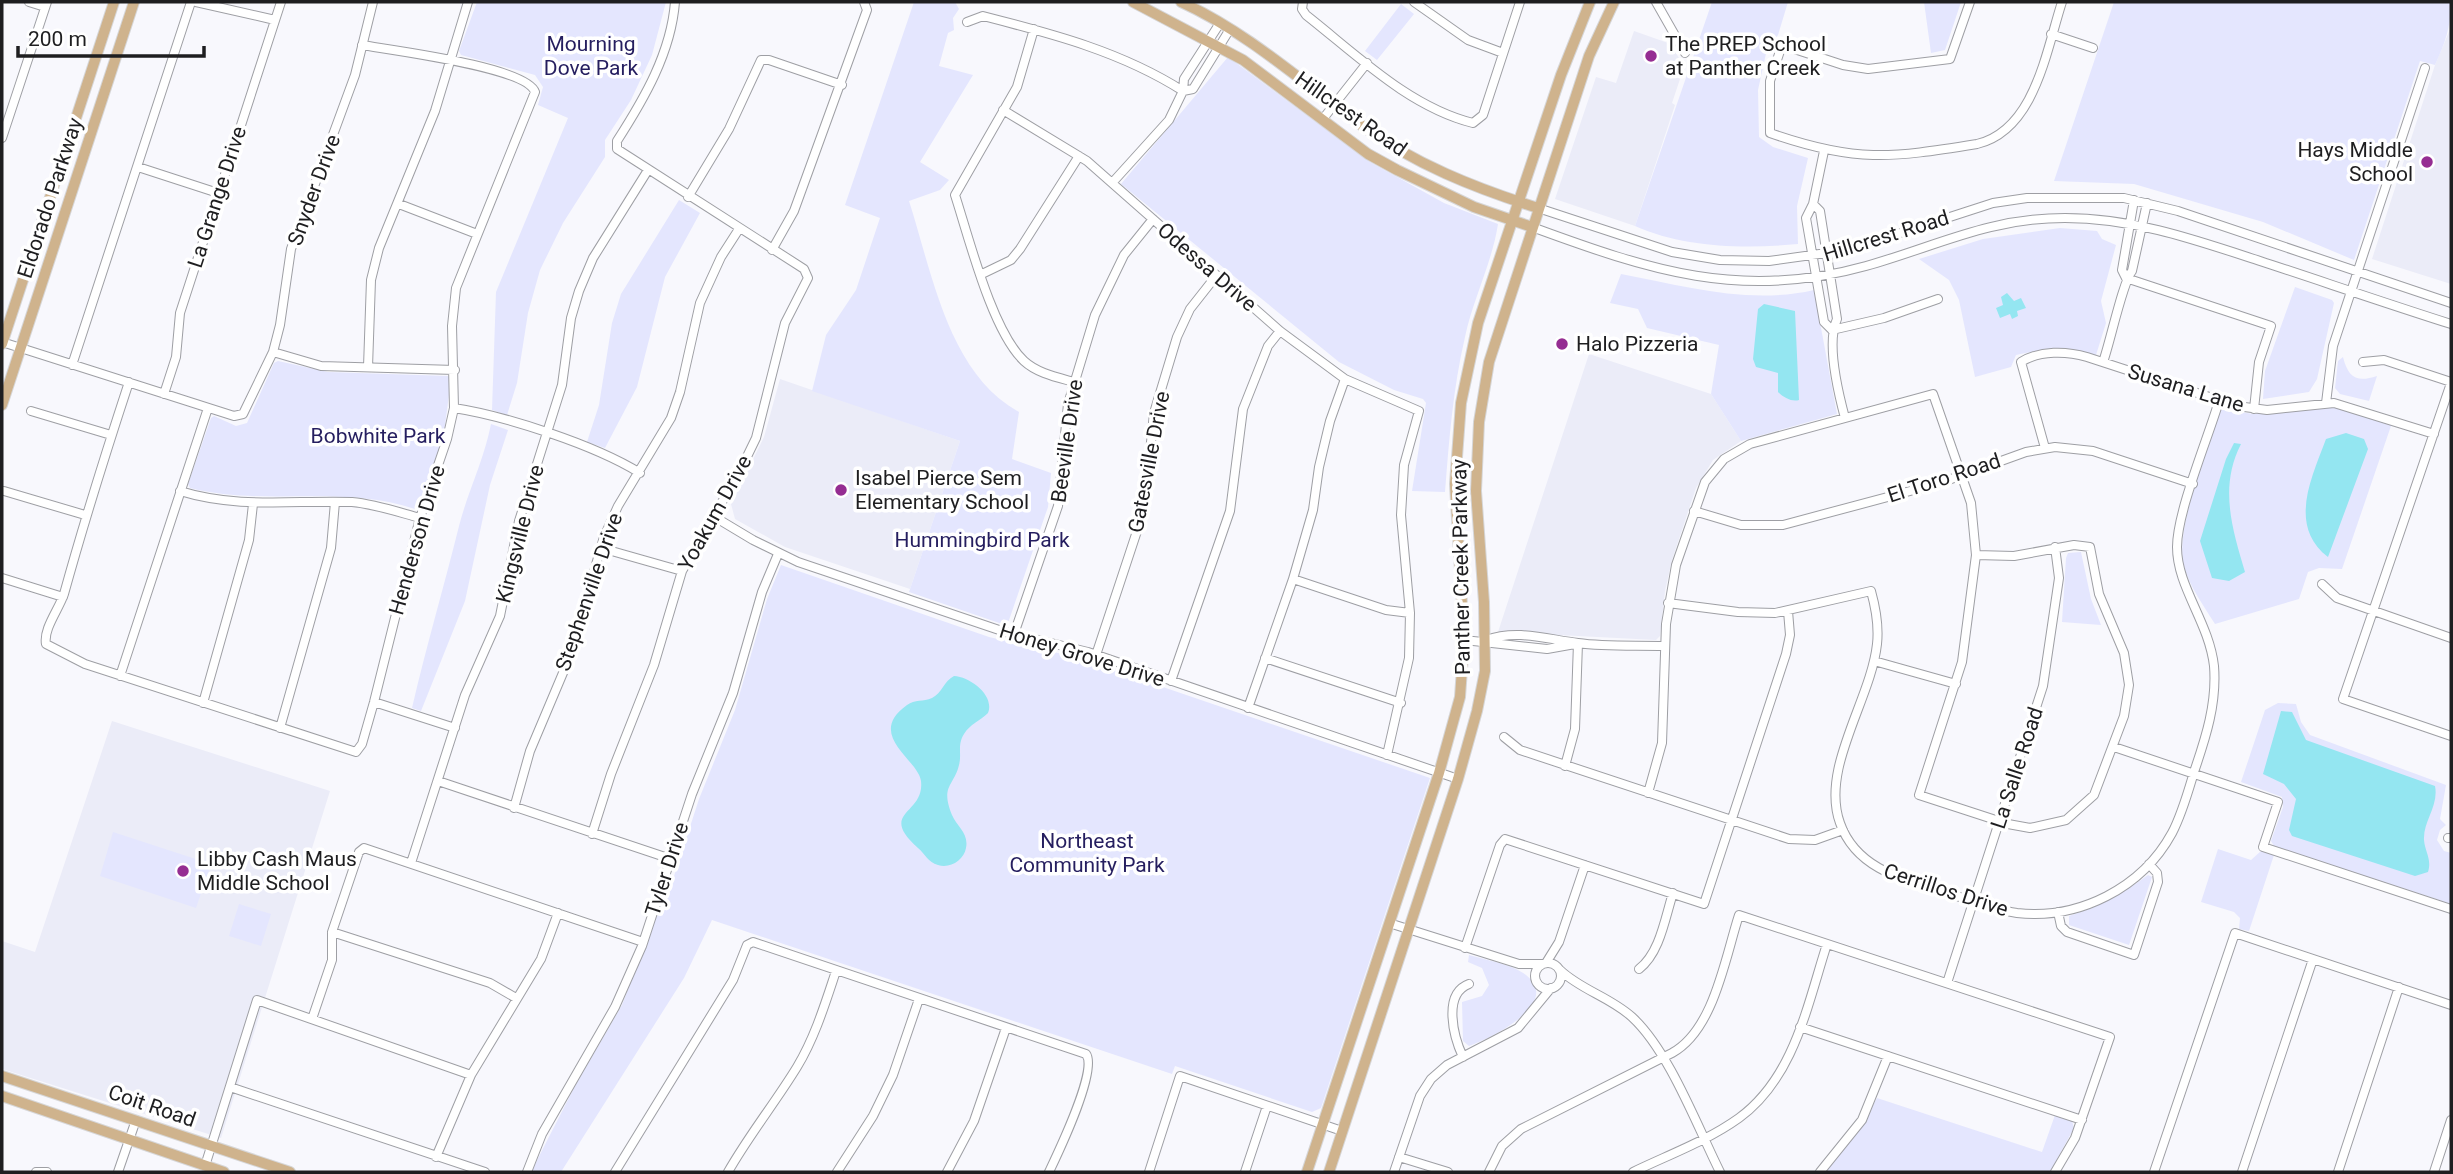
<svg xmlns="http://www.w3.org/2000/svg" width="2453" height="1174" font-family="Roboto,sans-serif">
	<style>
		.built { fill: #ebecf8 }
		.green { fill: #e4e6fe }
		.water { fill: #94e6f1 }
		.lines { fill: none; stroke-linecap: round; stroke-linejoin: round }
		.minor-casing { stroke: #9e9fa4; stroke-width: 10 }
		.major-casing { stroke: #d6d6d7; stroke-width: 12 }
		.minor { stroke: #fff; stroke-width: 8 }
		.major { stroke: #cfb38d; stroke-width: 10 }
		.poi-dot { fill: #952d92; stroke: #fff; stroke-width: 2.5 }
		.labels { text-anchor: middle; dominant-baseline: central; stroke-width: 7; stroke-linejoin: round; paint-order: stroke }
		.park-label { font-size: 21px; fill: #251e5f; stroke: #fff }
		.poi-label { font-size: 21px; fill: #1e1e20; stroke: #fff; text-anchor: start }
		.street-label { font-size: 21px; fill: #1e1e20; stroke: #fff }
	</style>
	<rect width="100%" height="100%" fill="#f8f8fd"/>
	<path class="built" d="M2451,27V284L2372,259L2435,65Z
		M1634,31L1671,44L1684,67L1672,103L1675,105L1635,226L1555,199L1596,77L1616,83Z
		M1589,354L1711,394L1741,441L1713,460L1696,488L1672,560L1665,591L1660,636L1656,640L1498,632Z
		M780,379L960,441L910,589L785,547L735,519L731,504L764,437Z
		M112,721L330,791L221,1138L2,1069V941L35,952Z"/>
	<path class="green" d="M477,2H666L652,55L631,100L605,140V157L563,223L540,270L528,313L517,383L507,415L492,410L496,292L568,118L538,105L543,87L535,75L461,55L459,51Z
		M914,2H955L959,9L953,18L954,30L948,33L939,66L973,75L920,162L949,180L940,190L909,201C932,272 948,373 1019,412L1012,459L1051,473L1048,507L1008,623L1005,625L909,592L960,441L812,391L826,335L856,290L880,218L845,205Z
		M1712,2H1788L1778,35L1767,49L1758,90L1759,137L1773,147L1808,158L1797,206L1798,244C1745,249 1684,248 1635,226Z
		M1924,2H1961L1945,50L1931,53Z
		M2114,2H2451C2451,27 2445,43 2435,65L2420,61L2354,260L2263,222L2134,184L2054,181Z
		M1401,4L1414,14L1377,60L1365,51Z
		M1228,57L1370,162L1444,203L1498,224C1492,263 1473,299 1465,337C1453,388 1449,440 1445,492L1412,491L1426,403L1423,399L1394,390L1339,362L1121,184Z
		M679,200L700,213L665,277L637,387L605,448L587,442L599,405L612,323L621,294Z
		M2060,228L2097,231L2102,239L2116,245L2101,301L2106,323L2096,355C2065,348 2047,348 2016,355L2011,367L1975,377L1959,300L1949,280L1919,259L1983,239Z
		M1621,274C1684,286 1750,305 1814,290L1837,414L1741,441L1711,394L1719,345L1647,328L1638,309L1610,303Z
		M2295,287L2332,300L2334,303L2317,379L2309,392L2263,399L2265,371Z
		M2343,357C2348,377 2356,383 2377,376L2369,401L2340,394L2335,388L2338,361Z
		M278,361L328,372L448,376L451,379L443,441L419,507L415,509C341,484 265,507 190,488L188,484L211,418L214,416L236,426L247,423L274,363Z
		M2317,407H2335L2392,423L2342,569L2319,568L2308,572L2299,599L2215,624C2204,606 2189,586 2184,566C2174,529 2209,447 2221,409L2253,414Z
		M491,424L508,430L490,485L465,601L421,711L412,708C426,647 444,587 459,526C468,491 484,460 491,424Z
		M2081,552L2091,599L2101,625L2062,622L2066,558L2068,553Z
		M781,565L989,637L1075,657L1430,778L1321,1108L1312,1112L1175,1066L1172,1074L712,920L684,978L561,1172H531L575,1086L622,1005L654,921L665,904L699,799L735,710L767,599Z
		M2278,703L2296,704L2301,722L2310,735L2446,785L2440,819L2446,825L2440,830L2437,840L2444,851L2451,853V904L2274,846L2271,841L2283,807L2282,797L2241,782L2265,710Z
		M113,832L211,864L196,908L100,876Z
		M2218,849L2251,860L2261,851L2274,855L2249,931L2239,929L2240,918L2234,912L2201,902Z
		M2148,875L2152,877L2129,945L2069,925V916C2099,906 2123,894 2148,875Z
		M239,904L271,914L261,946L229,936Z
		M1469,955C1486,960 1512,964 1526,975C1563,1004 1489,1039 1469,1046L1463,1041L1462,1002L1482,996L1489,985L1482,968L1468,962Z
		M1877,1098L2042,1152L2055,1115L2072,1121L2074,1128L2050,1172H1824L1857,1134Z"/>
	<path class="water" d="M2007,293L2014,301L2021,298L2026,308L2017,311L2018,316L2012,319L2010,314L2000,318L1996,308L2003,305L2001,297Z
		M1764,304L1795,311L1799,400C1792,402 1784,398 1778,392V373L1756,367L1753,359L1758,309Z
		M2346,433L2364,439L2368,449L2328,557C2288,526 2311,479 2326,439Z
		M2234,443L2241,444C2219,487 2232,528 2245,572L2229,581L2212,578L2200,541L2226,459Z
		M954,676C971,677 995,696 988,713C980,721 970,724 964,734C957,745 962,754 959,765C954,786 940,786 952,815C957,827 969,833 966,848C964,860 950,869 938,865C928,862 925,854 918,848C877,811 925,815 921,781C918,759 865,735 907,705C915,699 923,702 932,698C942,693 944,681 954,676Z
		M2281,711L2292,712L2306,740L2435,786C2439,806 2423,821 2424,840C2425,852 2432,859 2428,872L2415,876L2292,836L2289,830L2296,799L2284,784L2263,774Z"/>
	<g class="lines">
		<g class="minor-casing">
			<path id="minor" d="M29,2L45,7
				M196,2L275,20
				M1303,2L1302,9L1306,15C1357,55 1409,107 1473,123L1483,115L1520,2
				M1414,2L1468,40L1503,53
				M1656,2L1685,53
				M1970,2L1950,59L1868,69L1843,65L1782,45L1770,81V133C1856,163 1890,158 1977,144C2035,130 2046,51 2062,2
				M967,22L983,16C1053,34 1122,52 1183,91
				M1034,29L1017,87L955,195C969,238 992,331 1024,361C1037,373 1056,377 1074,382
				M2051,34L2093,48
				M1183,91L1193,89L1230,29
				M1003,110L1087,161L1280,331L1345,379L1419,411L1404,465L1401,515L1410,613L1409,658L1387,755
				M1322,120L1367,63
				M2,138L47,2
				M1824,151L1813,204L1806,218L1824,322L1832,330
				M138,167L218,193
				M1112,183L1169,120L1183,91L1184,79L1220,23
				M688,197L729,129L761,60H769L842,85
				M399,204L477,234
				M1813,204L1820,211L1837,319C1826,343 1838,392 1845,418
				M1538,208L1672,252L1720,260L1769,261L1848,250L1993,203L2027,198H2124L2178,211L2451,303
				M1532,227C1649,270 1741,301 1866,266C1937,246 1988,218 2065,218C2134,218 2196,240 2260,261C2324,282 2388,304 2451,324
				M772,250L794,211L867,10L864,2
				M982,274L1011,260L1020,249L1079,156
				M2126,278L2271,326L2259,362L2254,409
				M2126,278L2122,270L2134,200
				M1832,330L1884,318L1938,299
				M2,342L234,416L243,414L273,352L280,325L291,249L355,75L373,2
				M273,352L321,366L455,370
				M2103,362C2110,343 2123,281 2132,271L2147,203
				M2363,362L2384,360L2451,382
				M72,365L191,2
				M368,367L371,280L379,248L435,111L468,2
				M129,382C106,452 84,522 64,594C59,609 43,629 46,644L85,664L356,752L362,744L374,702L420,518L447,439L454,408L452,326L456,288L535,92C527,67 390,50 362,45
				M2451,383L2343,699L2451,736
				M164,394L176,357L180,313L281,2
				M2326,403L2333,346L2425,68
				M454,408C506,416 595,445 640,473
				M31,411L111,435
				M2045,448L2021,362C2040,350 2067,351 2087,357L2237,406L2267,410L2334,403L2434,434
				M4,491L85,515
				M180,491C238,509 293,500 352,502C375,504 398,512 420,518
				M1694,511L1741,525H1783L1940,483L2026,452L2055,447L2093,451L2193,484
				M713,516L753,540L798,562L1005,632L1088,652L1458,779
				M601,548L682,571
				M2,578L63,597
				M1293,579L1386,610L1410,613
				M2322,584L2337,598L2451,638
				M1668,603L1738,612L1775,613L1871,591C1876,609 1879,626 1877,644C1871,700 1820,768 1840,823C1857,872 1910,881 1954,895C1974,902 1995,910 2017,913C2079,920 2142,888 2172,833C2182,814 2188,792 2194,772C2206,737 2217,703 2214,666C2209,622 2177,587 2177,547C2177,512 2208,438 2219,401
				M1014,634L1058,506L1068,404L1095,315L1124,255L1153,219
				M1464,640L1547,649L1575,644
				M1486,640C1517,629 1546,639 1578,643C1606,647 1636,645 1665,646
				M1096,655L1144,510L1154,413L1177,337L1190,309L1216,276
				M1265,658L1401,703
				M1874,661L1956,684
				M120,676L208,408
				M1171,681L1230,511L1243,409L1268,346L1280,331
				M374,702L455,728
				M203,703L249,540L253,504
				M1248,708L1293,579L1313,510L1319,467L1330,421L1345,379
				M280,728L331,548L335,502
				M1504,737L1520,750L1789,839L1815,840L1843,830
				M2114,747L2278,802L2263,847L2451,909
				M1565,766L1575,729L1578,643
				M438,781L671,859
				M1648,793L1662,743L1666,624L1676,565L1705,482L1724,459L1750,444L1933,394L1971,503L1976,555L1962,662L1919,795L2008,824L2030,828L2066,820L2094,795L2124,716L2129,685L2124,653L2099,594L2090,547L2074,545L2014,556L1976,555
				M514,808L530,751L568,661L604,537L618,506L671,418L680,392L700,303L721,257L739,229
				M592,834L611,774L654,665L682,571L740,471L756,438L785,323L808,278L804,269L617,149V141C644,99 671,53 675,2
				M2448,838H2451
				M411,863L465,695L500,616L519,521L562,385L571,318L579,291L593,258L648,170
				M2058,912L2061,926L2067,932L2134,955L2158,882L2157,873L2149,864
				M1389,923L1519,964H1542
				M332,932L490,983L516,998
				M1465,948L1500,845L1505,839L1704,904L1786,654L1790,635L1788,611
				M1535 976a13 13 0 1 1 26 0a13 13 0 1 1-26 0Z
				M1546,963L1559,942L1585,865
				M1639,969C1660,953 1665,918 1673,893
				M1560,970C1581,990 1610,997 1632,1017C1669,1051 1697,1126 1720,1172
				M1947,983L2043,686L2059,578L2055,547
				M312,1019L332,960V932L359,852L364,848L643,942
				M1800,1027L2082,1120
				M1463,1057C1454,1038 1442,994 1469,984
				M230,1087L485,1172
				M436,1157L471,1075L541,959L558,913
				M1399,1157L1448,1172
				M205,1166L257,1000L471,1075
				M36,1172H47
				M118,1172L136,1120
				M527,1172L542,1134L615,1007L642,946L692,794L733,693L762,592L778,554
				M615,1172L733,980L747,945L753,942L1086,1054C1098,1070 1058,1153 1049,1172
				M728,1172C749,1135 775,1103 797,1067C815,1037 825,1004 836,971
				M837,1172L873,1116L893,1075L919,999
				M947,1172L974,1121L1006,1028
				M1149,1172L1180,1076L1342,1131
				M1245,1172L1267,1106
				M1394,1172L1420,1096L1431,1079L1447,1065L1518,1028L1551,988
				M1489,1172L1502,1146L1521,1129L1672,1053C1714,1030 1725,958 1739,915L2110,1037L2075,1138L2055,1172
				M1633,1172C1668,1155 1707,1141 1739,1118C1794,1078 1807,1006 1827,944
				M1820,1172L1862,1120L1888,1056
				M2154,1172L2235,933L2451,1005
				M2242,1172L2313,959
				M2338,1172L2399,987
				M2434,1172L2451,1120"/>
		</g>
		<g class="major-casing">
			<path id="major" d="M1133,2L1243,60L1368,154L1397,170L1474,207L1532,227
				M1181,2C1247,32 1302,82 1361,125C1414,164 1475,188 1538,208
				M2,344L114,2
				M2,405L134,2
				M2,1076L290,1172
				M2,1096L224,1172
				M1307,1172L1439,773L1460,697L1464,640L1455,484L1461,403L1478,323L1561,75L1590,2
				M1329,1172L1458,779L1477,711L1485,671L1484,602L1476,491L1479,422L1489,362L1589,56L1614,2"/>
		</g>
		<use href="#minor" class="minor"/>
		<use href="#major" class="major"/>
	</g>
	<g class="poi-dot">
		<circle cx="1651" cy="56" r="7"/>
		<circle cx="2427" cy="162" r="7"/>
		<circle cx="1562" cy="344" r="7"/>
		<circle cx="841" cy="490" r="7"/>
		<circle cx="183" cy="871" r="7"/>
	</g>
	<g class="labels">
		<g class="park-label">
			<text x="591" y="44">Mourning<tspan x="591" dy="24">Dove Park</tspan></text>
			<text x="378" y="436">Bobwhite Park</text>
			<text x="982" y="540">Hummingbird Park</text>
			<text x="1087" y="841">Northeast<tspan x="1087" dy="24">Community Park</tspan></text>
		</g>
		<g class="poi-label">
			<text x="1665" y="44">The PREP School<tspan x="1665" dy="24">at Panther Creek</tspan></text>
			<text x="2413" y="150" text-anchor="end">Hays Middle<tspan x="2413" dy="24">School</tspan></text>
			<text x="1576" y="344">Halo Pizzeria</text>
			<text x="855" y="478">Isabel Pierce Sem<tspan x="855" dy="24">Elementary School</tspan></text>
			<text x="197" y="859">Libby Cash Maus<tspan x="197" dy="24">Middle School</tspan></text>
		</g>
		<g class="street-label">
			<text transform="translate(1351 114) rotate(35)">Hillcrest Road</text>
			<text transform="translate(314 190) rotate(-70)">Snyder Drive</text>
			<text transform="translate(217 197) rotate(-72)">La Grange Drive</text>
			<text transform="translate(50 198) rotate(-72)">Eldorado Parkway</text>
			<text transform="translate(1886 236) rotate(-17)">Hillcrest Road</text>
			<text transform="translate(1207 267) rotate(41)">Odessa Drive</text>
			<text transform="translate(2186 388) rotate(17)">Susana Lane</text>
			<text transform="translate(1067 441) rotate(-82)">Beeville Drive</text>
			<text transform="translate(1149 462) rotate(-79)">Gatesville Drive</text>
			<text transform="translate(1944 478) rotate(-18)">El Toro Road</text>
			<text transform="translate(715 513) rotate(-61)">Yoakum Drive</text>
			<text transform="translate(520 534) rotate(-76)">Kingsville Drive</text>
			<text transform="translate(417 540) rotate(-74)">Henderson Drive</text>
			<text transform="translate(1461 567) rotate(-91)">Panther Creek Parkway</text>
			<text transform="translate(589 592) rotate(-71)">Stephenville Drive</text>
			<text transform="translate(1082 655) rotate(17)">Honey Grove Drive</text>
			<text transform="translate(2017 768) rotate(-72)">La Salle Road</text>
			<text transform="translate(667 869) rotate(-72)">Tyler Drive</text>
			<text transform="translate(1946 890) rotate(18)">Cerrillos Drive</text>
			<text transform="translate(152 1106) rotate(19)">Coit Road</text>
		</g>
	</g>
	<rect width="2453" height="1174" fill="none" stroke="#1e1e20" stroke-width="7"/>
	<path d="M18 46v10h186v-10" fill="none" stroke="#1e1e20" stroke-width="3.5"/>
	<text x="28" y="46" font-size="21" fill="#1e1e20" stroke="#ffffff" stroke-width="5" paint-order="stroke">200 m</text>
</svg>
